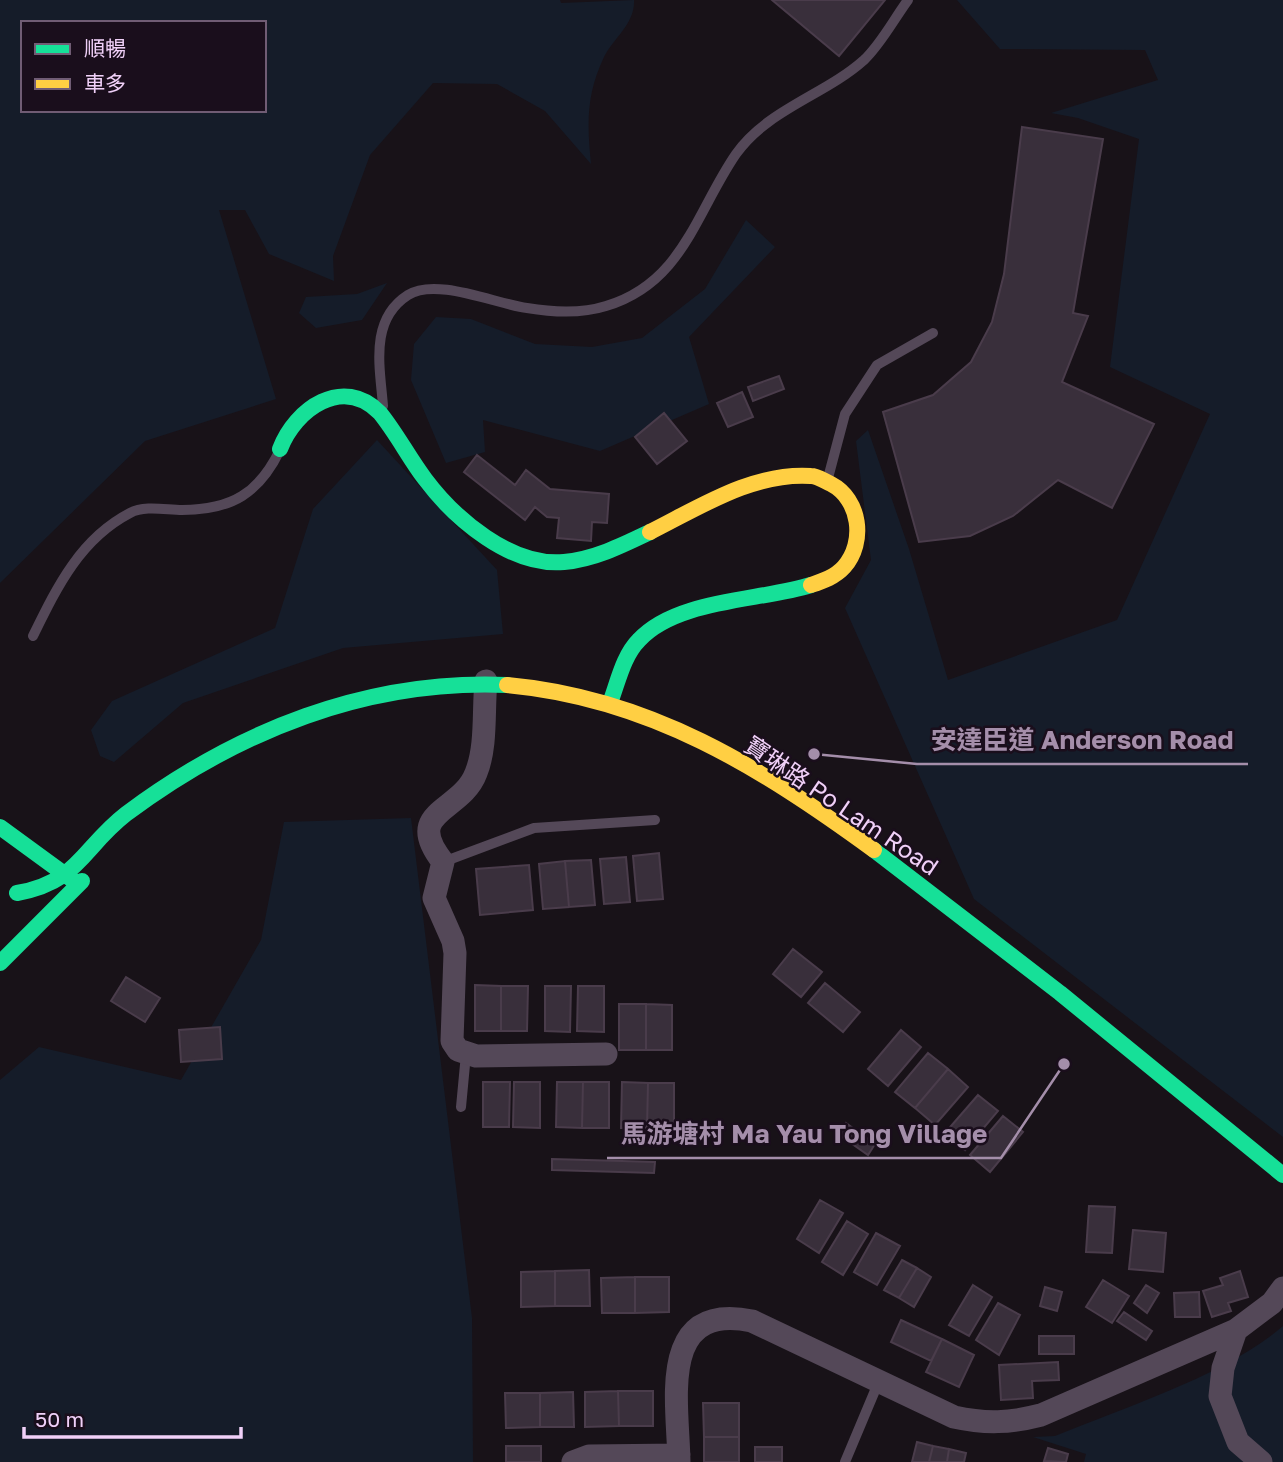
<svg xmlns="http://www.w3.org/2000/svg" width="1283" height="1462" font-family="'Golos Text','Noto Sans TC',sans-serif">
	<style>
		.green { fill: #151c29; fill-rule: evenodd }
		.building { fill: #392f3b; stroke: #4a3c4b; stroke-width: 2 }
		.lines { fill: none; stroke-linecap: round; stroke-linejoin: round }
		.lane { stroke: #544858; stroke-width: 10 }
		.street { stroke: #544858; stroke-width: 23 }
		.fast { stroke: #16e098; stroke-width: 16 }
		.slow { stroke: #ffcf43; stroke-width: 16 }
		.labels { text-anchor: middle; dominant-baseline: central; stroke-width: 5; stroke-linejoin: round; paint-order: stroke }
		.street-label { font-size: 24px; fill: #f0d0f8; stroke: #1a0e1c }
		.leader { fill: none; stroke: #a48eaa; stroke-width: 2.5 }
		.callout-dot { fill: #a48eaa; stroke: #1a0e1c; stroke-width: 2.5 }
		.callout-label { font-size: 26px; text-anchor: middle; font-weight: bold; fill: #a48eaa; stroke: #1a0e1c; stroke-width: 5; stroke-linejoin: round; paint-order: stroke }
	</style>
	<rect width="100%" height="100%" fill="#181218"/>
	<path class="green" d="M0,0H560L561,3L634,0C635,24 614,37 604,57C586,95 587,124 591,164L545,111L497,84L433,83L370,155L333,256L334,281L269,254L245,210H219L276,399L145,441L0,583ZM23,23H264V110H23Z
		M957,0H1283V1137L974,899L845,608L871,560L856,441L868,430L909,549L948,680L1117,620L1210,414L1110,367L1139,139L1078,118L1051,113L1158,80L1145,50L1000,49Z
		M746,220L775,247L689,337L709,404L600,451L483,420L485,452L446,463L411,380L414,344L436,317L471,319L535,344L592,347L642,338L705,289Z
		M387,283L362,320L316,328L299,313L306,297L357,294Z
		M377,440L497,570L503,634L343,648L183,703L114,762L100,756L91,730L112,701L275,628L313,509Z
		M411,818L472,1318L473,1462H0V1080L39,1047L181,1080L261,940L284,822Z
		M1283,1326V1462H1084L1086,1454L1033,1437L1055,1436C1125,1407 1227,1375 1283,1326Z"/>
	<path class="building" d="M772,0H885L839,56Z
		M1022,127L1103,139L1073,313L1088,316L1062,382L1154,424L1112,508L1058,480L1013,516L970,536L919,542L883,412L933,395L971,362L992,322L1004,274Z
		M779,376L784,389L753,401L748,387Z
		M742,392L753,417L728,427L717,403Z
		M664,413L687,441L657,464L635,437Z
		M477,455L515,485L526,470L550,489L609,494L607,523L592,522L591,541L557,538L559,518L547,517L535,507L525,520L464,472Z
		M659,853L663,899L637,901L633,856Z
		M626,857L630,902L604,904L600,859Z
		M591,860L595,905L569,907L565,861Z
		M565,861L569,907L543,909L539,864Z
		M529,865L533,910L480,915L476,869Z
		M793,949L822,972L801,997L773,974Z
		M126,977L160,998L145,1022L111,1001Z
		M825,983L860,1012L843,1032L808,1003Z
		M475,985L501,986V1031H475Z
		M501,986H528L527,1031H501Z
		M545,986H571L570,1032L545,1031Z
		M578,986H604V1032L577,1031Z
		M619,1004H646V1050H619Z
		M646,1004L672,1005V1050H646Z
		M220,1027L222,1059L181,1062L179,1030Z
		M901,1030L921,1047L888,1086L868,1069Z
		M928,1053L948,1069L915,1108L895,1092Z
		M948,1069L968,1087L935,1125L915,1108Z
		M483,1082H510L509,1127H483Z
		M514,1082H540V1128L513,1127Z
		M557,1082H583L582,1128L556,1127Z
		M583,1082H609V1128H582Z
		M622,1082L648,1083L647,1128H621Z
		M648,1083H674V1129L647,1128Z
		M978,1095L998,1111L965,1150L945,1133Z
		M1003,1116L1023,1132L990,1172L970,1155Z
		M846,1123L875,1144L868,1155L838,1134Z
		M552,1159L655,1162L654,1173L552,1170Z
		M820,1200L843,1213L819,1253L797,1239Z
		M1089,1206L1115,1207L1112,1253L1086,1252Z
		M847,1221L868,1234L843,1275L822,1262Z
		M1133,1230L1166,1233L1163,1272L1129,1269Z
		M876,1233L900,1246L877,1285L854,1272Z
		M902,1260L917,1268L899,1298L884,1290Z
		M917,1268L931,1277L914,1307L899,1298Z
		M589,1270L590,1306H555V1271Z
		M555,1271V1306L521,1307V1272Z
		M1240,1271L1248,1297L1228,1303L1231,1311L1212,1317L1203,1291L1223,1285L1220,1278Z
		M635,1277V1313H602L601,1278Z
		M635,1277H669V1312L635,1313Z
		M1103,1280L1129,1296L1112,1323L1086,1307Z
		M973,1285L992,1297L969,1336L949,1325Z
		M1146,1285L1159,1293L1147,1313L1134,1303Z
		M1045,1287L1062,1292L1057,1311L1040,1306Z
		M1199,1292L1200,1317H1175L1174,1293Z
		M998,1303L1020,1315L999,1355L976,1340Z
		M1124,1312L1152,1331L1146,1340L1117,1321Z
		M901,1320L942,1339L931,1361L891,1342Z
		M1039,1336H1074V1354H1039Z
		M942,1339L974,1355L959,1387L926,1372Z
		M1058,1362L1059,1380L1032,1381L1033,1398L1001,1400L999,1365Z
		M618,1391H653V1426H619Z
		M618,1391L619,1426L585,1427V1392Z
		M573,1392L574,1427H540V1393Z
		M505,1393H540V1427L506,1428Z
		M703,1403H739V1437H704Z
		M704,1437H739V1462H704Z
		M917,1442L933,1446L929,1462H912Z
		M506,1446H541V1462H506Z
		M933,1446L949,1449L947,1462H929Z
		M755,1447H782V1462H755Z
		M1048,1448L1068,1454L1066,1462L1044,1461Z
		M949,1449L966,1453L964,1462H947Z"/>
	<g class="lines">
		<path class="lane" d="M383,406C380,367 369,320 408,295C436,277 496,304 527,308C551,312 581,314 606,306C683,283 696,212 736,154C768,109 825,95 864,60C881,44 894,19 908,0
			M828,478L845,414L877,365L933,333
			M33,636C57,587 80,539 130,513C145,505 166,510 182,510C232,510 259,493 280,450
			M443,862L534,828L655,820
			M461,1107L466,1054
			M845,1462L879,1381"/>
		<path class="street" d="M486,681C483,710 487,746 476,773C461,813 402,810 443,862L434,898L453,941L455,953L452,1041L458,1050L476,1056L606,1054
			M573,1462L589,1456L679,1455
			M679,1462C678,1401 657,1302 752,1321L954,1417C986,1424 1010,1423 1041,1415L1236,1330
			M1261,1462L1238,1442L1220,1396L1223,1368L1236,1330L1272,1303L1283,1288"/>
		<path class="fast" d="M280,449C295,409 343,375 380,413C397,434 409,458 425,479C455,519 511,567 564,562C595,559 623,545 650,532
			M610,703C618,682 623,656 639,640C677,599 760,601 811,585
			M0,827L78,884
			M874,850L1060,993L1283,1175
			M17,893C79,882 82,848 126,814C237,731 367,679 507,685
			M0,963L82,881"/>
		<path class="slow" d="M650,532C700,507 753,472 811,476C818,476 824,481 831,484C860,499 866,542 844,567C835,577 823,581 811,585
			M507,685C650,698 760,767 874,850"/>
	</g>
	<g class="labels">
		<g class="street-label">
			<text transform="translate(842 805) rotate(34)">寶琳路 Po Lam Road</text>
		</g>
	</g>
	<path class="leader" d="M814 754L917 764H1248M1064 1064L1001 1158H607"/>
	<g class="callout-dot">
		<circle cx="814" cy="754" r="7"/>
		<circle cx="1064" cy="1064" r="7"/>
	</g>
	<g class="callout-label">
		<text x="1082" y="749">安達臣道 Anderson Road</text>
		<text x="804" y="1143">馬游塘村 Ma Yau Tong Village</text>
	</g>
	<rect x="21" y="21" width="245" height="91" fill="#1a0e1c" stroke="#705c74" stroke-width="2"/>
	<rect x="35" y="44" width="35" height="10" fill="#16e098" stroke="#705c74" stroke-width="2"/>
	<text x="84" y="56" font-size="21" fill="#f0d0f8">順暢</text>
	<rect x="35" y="79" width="35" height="10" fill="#ffcf43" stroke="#705c74" stroke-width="2"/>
	<text x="84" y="91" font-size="21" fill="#f0d0f8">車多</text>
	<path d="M24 1427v10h217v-10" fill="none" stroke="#f0d0f8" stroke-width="3.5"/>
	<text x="35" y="1427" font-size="21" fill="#f0d0f8" stroke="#1a0e1c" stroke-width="5" paint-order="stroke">50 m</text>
</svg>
